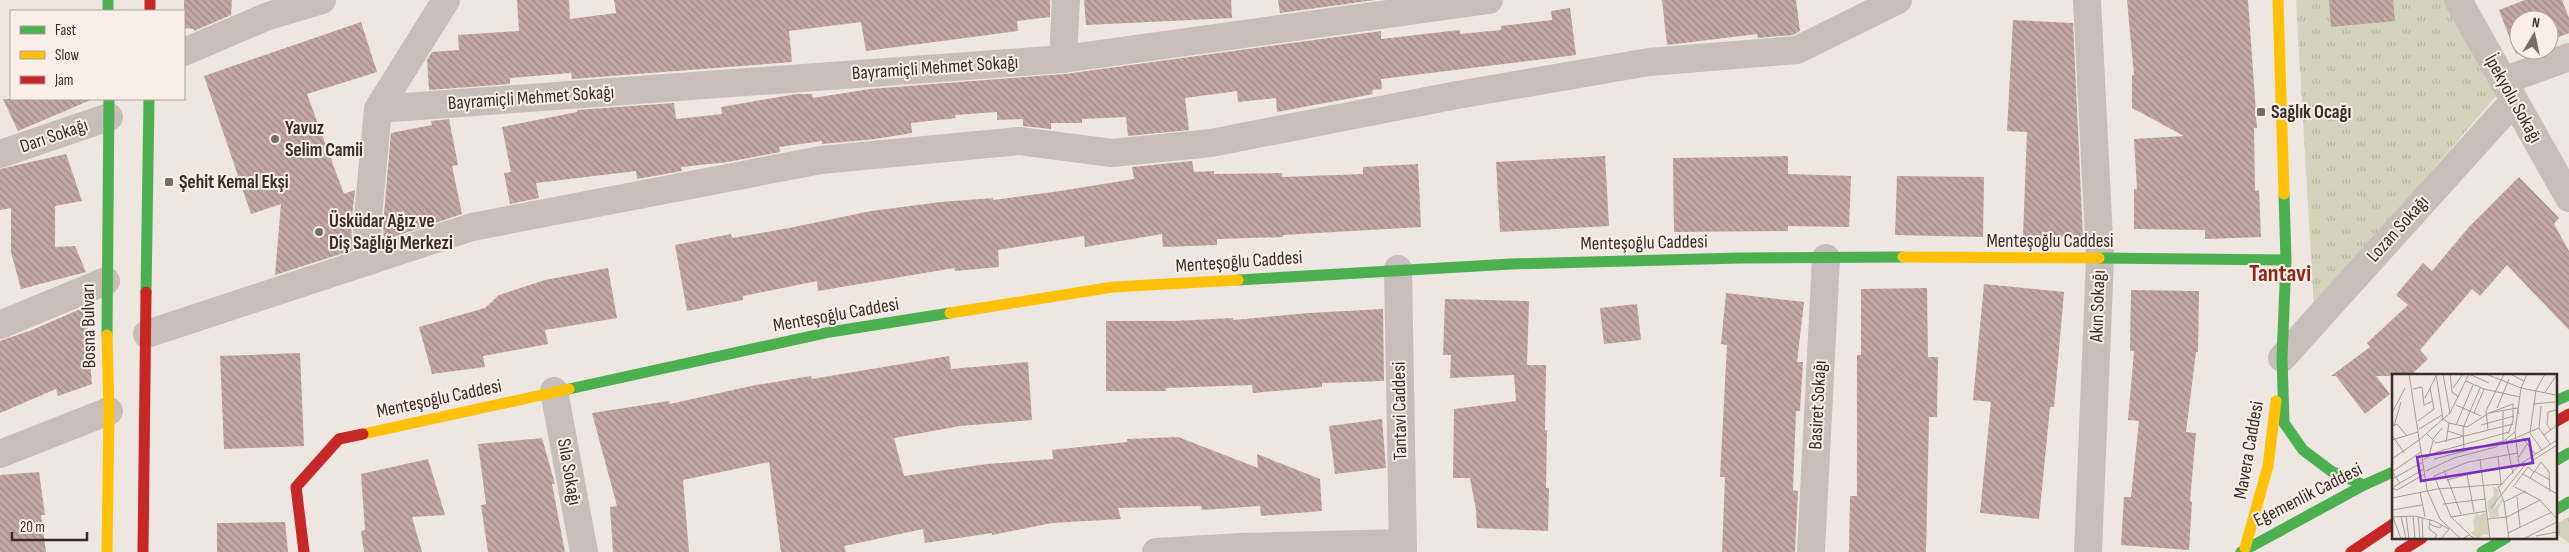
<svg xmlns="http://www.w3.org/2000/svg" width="2569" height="552" font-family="'Sofia Sans Condensed',sans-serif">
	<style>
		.grass { fill: url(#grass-tufts) }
		.building { fill: url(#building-back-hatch) }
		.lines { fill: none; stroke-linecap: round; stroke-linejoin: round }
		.street { stroke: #c7beba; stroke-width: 28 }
		.fast { stroke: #4caf50; stroke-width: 11 }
		.slow { stroke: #ffc107; stroke-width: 11 }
		.jam { stroke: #c62828; stroke-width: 11 }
		.poi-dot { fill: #786c69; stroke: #faefe8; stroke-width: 2 }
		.labels { text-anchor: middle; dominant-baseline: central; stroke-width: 4; stroke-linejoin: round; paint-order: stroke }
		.street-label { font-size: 19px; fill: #382b28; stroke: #faefe8 }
		.poi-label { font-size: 19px; font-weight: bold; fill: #382b28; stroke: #faefe8; text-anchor: start }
		.district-label { font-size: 24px; font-weight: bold; fill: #8a281e; stroke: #faefe8 }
		.inset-road { fill: none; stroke: #a59b97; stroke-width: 1 }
		.view { fill: #7b2cbf; fill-opacity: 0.15; stroke: #7b2cbf; stroke-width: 2.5 }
		.inset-edge { fill: none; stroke: #382b28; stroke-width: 2.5 }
	</style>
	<defs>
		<pattern id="grass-tufts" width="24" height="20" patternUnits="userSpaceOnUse" patternTransform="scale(1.25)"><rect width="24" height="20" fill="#d2d3ba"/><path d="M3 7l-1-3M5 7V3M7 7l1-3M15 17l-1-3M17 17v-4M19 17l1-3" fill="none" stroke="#b5b5a0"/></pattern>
		<pattern id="building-back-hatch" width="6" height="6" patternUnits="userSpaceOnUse" patternTransform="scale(1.25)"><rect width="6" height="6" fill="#c2a7a2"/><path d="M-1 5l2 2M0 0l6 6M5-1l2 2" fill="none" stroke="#9f8884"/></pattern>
	</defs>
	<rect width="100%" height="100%" fill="#eee6e1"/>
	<path class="grass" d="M2296,0H2454L2496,96L2314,308Z
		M2569,517V543L2555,533V524Z"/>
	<path class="building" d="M184,0H232L231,15L194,31V29L184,28Z
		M517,0H569L570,19L616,13L614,0H1050V17L1017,21L1018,31L866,51L861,22L789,31L792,62L572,79L571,73L510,78V84L429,90L427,60L432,52L459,50L458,35L519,31Z
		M1084,0H1231L1232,18L1086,25Z
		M1278,0H1375L1280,13Z
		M1662,0H1796L1800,31L1793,35L1758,38L1757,34L1667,45Z
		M2127,0H2248L2257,128H2254L2255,191L2259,190L2261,237L2205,239V230L2134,229V189H2137L2134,139L2184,136L2132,108V75H2134Z
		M2329,0H2393L2395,21L2331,27Z
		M2525,0H2562L2569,18V33L2549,41V20H2519V50H2526L2516,54L2499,10Z
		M1570,8L1576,55L1381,79L1382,89L1372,90L1373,94L1277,112L1276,98L1238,102L1237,91L1185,98L1189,130L1128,136L1126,117L1082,119V123H1051V129L1023,126V119L997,120V112L955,115L956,118L911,123L912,133L875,139L822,144V141L779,147L780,152L728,162L681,167L682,171L637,179L636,171L536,183L539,198L510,204L504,173L511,172L502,127L577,112V110L674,103L676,119L722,114L721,107L796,94H812L813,98L870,89L1065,74L1381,31V39L1460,30V34L1501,30V26L1552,20L1551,11Z
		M2013,20L2073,23L2083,238L2023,236L2027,132L2007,131Z
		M361,22L377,72L307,94L344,194L355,190L351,226L353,250L275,275L281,204L251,214L204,76Z
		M3,99H93L18,131Z
		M449,119L458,165L452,166L462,214L384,240L383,227L391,133L432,125L431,121Z
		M66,154L82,201L55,206V247L75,246L86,272L21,289L11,252V208L0,210V169Z
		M1605,156L1609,226L1500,232L1496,162Z
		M1788,156V174L1851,176L1849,227L1788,226V231L1674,232L1673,158Z
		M1192,161L1194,172L1214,171V174L1282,173V177L1363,174V167L1418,164L1421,227L1283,235V237L1217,239V245L1163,247L1162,234L1085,247L1084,236L998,250L999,267L955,271L954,268L818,291L817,281L743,296V300L687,311L675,245L731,234L732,238L789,228L871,211L941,202L993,198V200L1060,191L1134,179L1132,167Z
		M1897,176L1984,177L1983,237L1895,235Z
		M2519,177L2559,218L2554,224L2569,251V330L2507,265L2480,296L2472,289L2420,350L2428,359L2410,376H2376L2390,394L2365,414L2336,376H2331L2370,347L2367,343L2408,305L2396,295L2423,263L2432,271L2469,227Z
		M608,268L617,318L545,330L548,344L483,356L485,367L432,374L419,327L485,308L499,295L545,280Z
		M1984,284L2064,292L2054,407H2050L2039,519L1980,513L1991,402L1973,400Z
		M1927,288L1928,357H1938L1937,417H1929L1926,552H1849L1850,496H1857V355H1861V289Z
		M2131,290L2199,291L2198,352H2196L2186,432L2196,433L2190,501L2192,502L2189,550L2121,545L2124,497H2131L2139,421L2128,420L2134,351H2130Z
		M1726,293L1804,302L1797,362H1803L1800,411H1796L1793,490L1798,491L1795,552H1722L1725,477H1720L1727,345L1721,344Z
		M1445,299L1529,301L1527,365H1546L1545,430H1547L1546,488H1549L1548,531L1477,528L1476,510L1470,478H1453L1454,409L1516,401L1514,375L1450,378L1451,355H1443Z
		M1637,304L1641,340L1604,344L1600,308Z
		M85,307L92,384L58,396L56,389L0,413V341L32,330Z
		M1383,309L1384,381L1322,383V387L1253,393L1252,385L1166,388V391H1106V321H1175L1233,318V320L1309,313Z
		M300,353L304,446L224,449L220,356Z
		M949,356L951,369L1028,362L1032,420L960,426L894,438L904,476L987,464L1053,459L1052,450L1127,442V439L1178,437L1258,468L1257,454L1320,479L1322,511L1261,516L1260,506L1202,510L1201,506L1118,508L1121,519L1052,523L992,535V533L925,543L923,529L844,546L846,552H781L769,462L683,480L689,552H613L610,507L617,506L592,413L669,401L670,404L751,386L811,376L812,379Z
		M1382,419L1386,468L1335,474L1329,426Z
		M542,438L555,484H552L565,552H488L481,505L486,504L478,444Z
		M428,459L445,515L412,517L422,552H364L361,531L365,530L361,474Z
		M39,472L45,515H41L46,552H0V475Z
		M285,522L288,552H217V523Z"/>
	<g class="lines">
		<path class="street" d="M2087,0L2100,258L2088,552
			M2458,0L2569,198
			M184,52L268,16L322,0
			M1063,59L1066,0
			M2503,81L2569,57
			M378,109L1063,59L1489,0
			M0,154L109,117
			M370,261L367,227L378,109L446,0
			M1398,269L1403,552
			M0,325L106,281
			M147,334L472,227L821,160L1019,141L1112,153L1211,143L1457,95L1649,62L1797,50L1898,0
			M2282,358L2514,101
			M554,391L584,552
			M0,454L109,411
			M1156,552L1241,547L1403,543
			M1811,552L1826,258"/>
		<path class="fast" d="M108,0V11
			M2284,194L2286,260L2282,358L2284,423L2303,450L2331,471L2364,485
			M2099,258L2286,260
			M1238,280L1511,264L1740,258L1903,257
			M146,292L149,99
			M107,335L109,99
			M569,389L830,332L950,313
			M2555,401L2569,395
			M2555,461L2569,453
			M2555,510L2569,502
			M2241,552L2364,485L2393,472
			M2482,552L2506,538"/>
		<path class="slow" d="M2278,0L2284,194
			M1903,257L2099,258
			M950,313L1113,287L1238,280
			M363,434L569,389
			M2245,548L2268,466L2276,401
			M107,552L109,411L107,335"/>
		<path class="jam" d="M150,0V11
			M2555,422L2569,414
			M143,552L146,292
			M304,552L296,487L339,439L363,434
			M2351,552L2393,524
			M2400,552L2422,538"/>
	</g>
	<g class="poi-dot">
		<rect x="2256" y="107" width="10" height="10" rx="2.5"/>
		<circle cx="275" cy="139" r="5"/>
		<rect x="164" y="177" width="10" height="10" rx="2.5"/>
		<circle cx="319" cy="232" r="5"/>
	</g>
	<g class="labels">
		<g class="street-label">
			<text transform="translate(935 68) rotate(-4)">Bayramiçli Mehmet Sokağı</text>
			<text transform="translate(531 98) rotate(-4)">Bayramiçli Mehmet Sokağı</text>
			<text transform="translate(2513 99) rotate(61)">İpekyolu Sokağı</text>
			<text transform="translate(54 136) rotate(-19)">Darı Sokağı</text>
			<text transform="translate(2398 229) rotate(-48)">Lozan Sokağı</text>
			<text x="2050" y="241">Menteşoğlu Caddesi</text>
			<text transform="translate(1644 243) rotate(-1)">Menteşoğlu Caddesi</text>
			<text transform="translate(1239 262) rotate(-4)">Menteşoğlu Caddesi</text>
			<text transform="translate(2098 306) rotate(-88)">Akın Sokağı</text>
			<text transform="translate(836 315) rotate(-10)">Menteşoğlu Caddesi</text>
			<text transform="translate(89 326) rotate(-91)">Bosna Bulvarı</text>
			<text transform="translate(439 399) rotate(-12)">Menteşoğlu Caddesi</text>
			<text transform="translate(1818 405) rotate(-87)">Basiret Sokağı</text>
			<text transform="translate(1400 411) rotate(-91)">Tantavi Caddesi</text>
			<text transform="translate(2249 450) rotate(-80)">Mavera Caddesi</text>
			<text transform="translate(569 472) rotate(80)">Sıla Sokağı</text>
			<text transform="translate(2308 495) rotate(-27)">Egemenlik Caddesi</text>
		</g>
		<g class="poi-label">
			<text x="2271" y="112">Sağlık Ocağı</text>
			<text x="285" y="128">Yavuz<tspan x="285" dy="22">Selim Camii</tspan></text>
			<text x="179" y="182">Şehit Kemal Ekşi</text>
			<text x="329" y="221">Üsküdar Ağız ve<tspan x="329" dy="22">Diş Sağlığı Merkezi</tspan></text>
		</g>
		<g class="district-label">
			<text x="2280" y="273">Tantavi</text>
		</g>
	</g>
	<g transform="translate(2392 374)">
		<rect width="165" height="165" fill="#eee6e1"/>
		<path d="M101,112L108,117L102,136L110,124L111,127L106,135L107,143L98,144L95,128L102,122ZM85,138L86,142L94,138L97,161L91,160L87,165L78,159L83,156L81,148Z" fill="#d2d3ba"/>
		<path class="inset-road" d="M17,0L35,116L48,145L69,165M44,0L51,45L57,49L75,53L97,39L125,34L127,40M51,0L58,39M58,0L60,18L67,23M77,0L97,9M94,0L129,14L164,21M118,0L132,7M74,7L92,15L128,23M61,14L71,0M21,15L30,13L32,31L41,27M165,15V45M153,18L164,2M33,24L44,2M141,30L163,28M64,31L89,42M149,32L147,54L158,70M105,34L117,5M0,39L13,14M82,39L92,15M97,39L121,30V47L116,60M26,47L42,35L38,14M64,51L81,11M89,51L122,42M1,52L5,50L15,62M2,52L9,28M27,55L50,41M96,56L94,37L112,0M159,56L155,51L156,38L164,36M56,57L71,62M35,60L44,69L121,50M0,61L12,79M152,61L165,51M130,63L143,80M114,65L121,100M0,66L26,58M27,66L58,39L77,0M40,66L50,54M116,67L147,54M54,68L57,49M150,76L138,59L144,16L153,0M72,78L71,54L88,14M37,82L41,67M106,82L109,110M127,83L135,70M0,85L27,66M32,85L45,78L117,58M42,85L111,67V37M88,85L98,165M127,91L123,58L129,14L135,0M52,96L69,140M34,97L62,84L104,73L123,58M142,97L158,106M0,98L29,78M0,98L8,109L0,114M157,98L158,118M75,100L82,138M131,100L165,120M138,104L149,88L157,98M0,105L31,88M55,106L90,97M8,109L32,95M106,112L112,128L117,165M107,113L127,91L165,66M121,113L136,93L142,98M123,113L148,126L165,145M0,114L5,116L33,100M28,118L33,143M125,123L128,153M0,124L45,115L111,110M112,128L134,117M51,130L94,125M99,134L132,92L165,71M0,136L30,131M9,142L14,165M14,142L17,165M21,142L23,165M26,142L28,165M0,143L23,142L42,147L57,155L49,165M1,143L9,165M30,143L31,165M59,143L95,137M38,145L37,155L45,161L42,165M96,145L115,143L148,126M37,150L48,154L50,151M116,159L160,138M78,161L59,143L42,102L76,88L126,79M144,162L165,158M70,165L77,161L84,165M131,165L165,148"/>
		<path class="view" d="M137,65L141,89L29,107L25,83Z"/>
		<rect width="165" height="165" class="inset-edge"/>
	</g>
	<rect x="10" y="10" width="175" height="90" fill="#faefe8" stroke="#aca19b"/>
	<rect x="20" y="26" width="25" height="8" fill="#4caf50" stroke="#aca19b"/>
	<text x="55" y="35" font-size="15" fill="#382b28">Fast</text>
	<rect x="20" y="51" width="25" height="8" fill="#ffc107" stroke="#aca19b"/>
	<text x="55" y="60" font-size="15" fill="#382b28">Slow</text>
	<rect x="20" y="76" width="25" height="8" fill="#c62828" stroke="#aca19b"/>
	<text x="55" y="85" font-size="15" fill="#382b28">Jam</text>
	<g transform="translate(2534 35) rotate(9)"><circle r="24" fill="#faefe8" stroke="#aca19b"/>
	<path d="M0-4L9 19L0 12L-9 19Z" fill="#786c69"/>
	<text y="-8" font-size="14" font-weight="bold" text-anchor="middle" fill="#382b28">N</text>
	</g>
	<path d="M12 532v8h75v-8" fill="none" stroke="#382b28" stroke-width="2.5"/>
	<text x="20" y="532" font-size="15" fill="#382b28" stroke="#faefe8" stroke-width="4" paint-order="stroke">20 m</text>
</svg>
